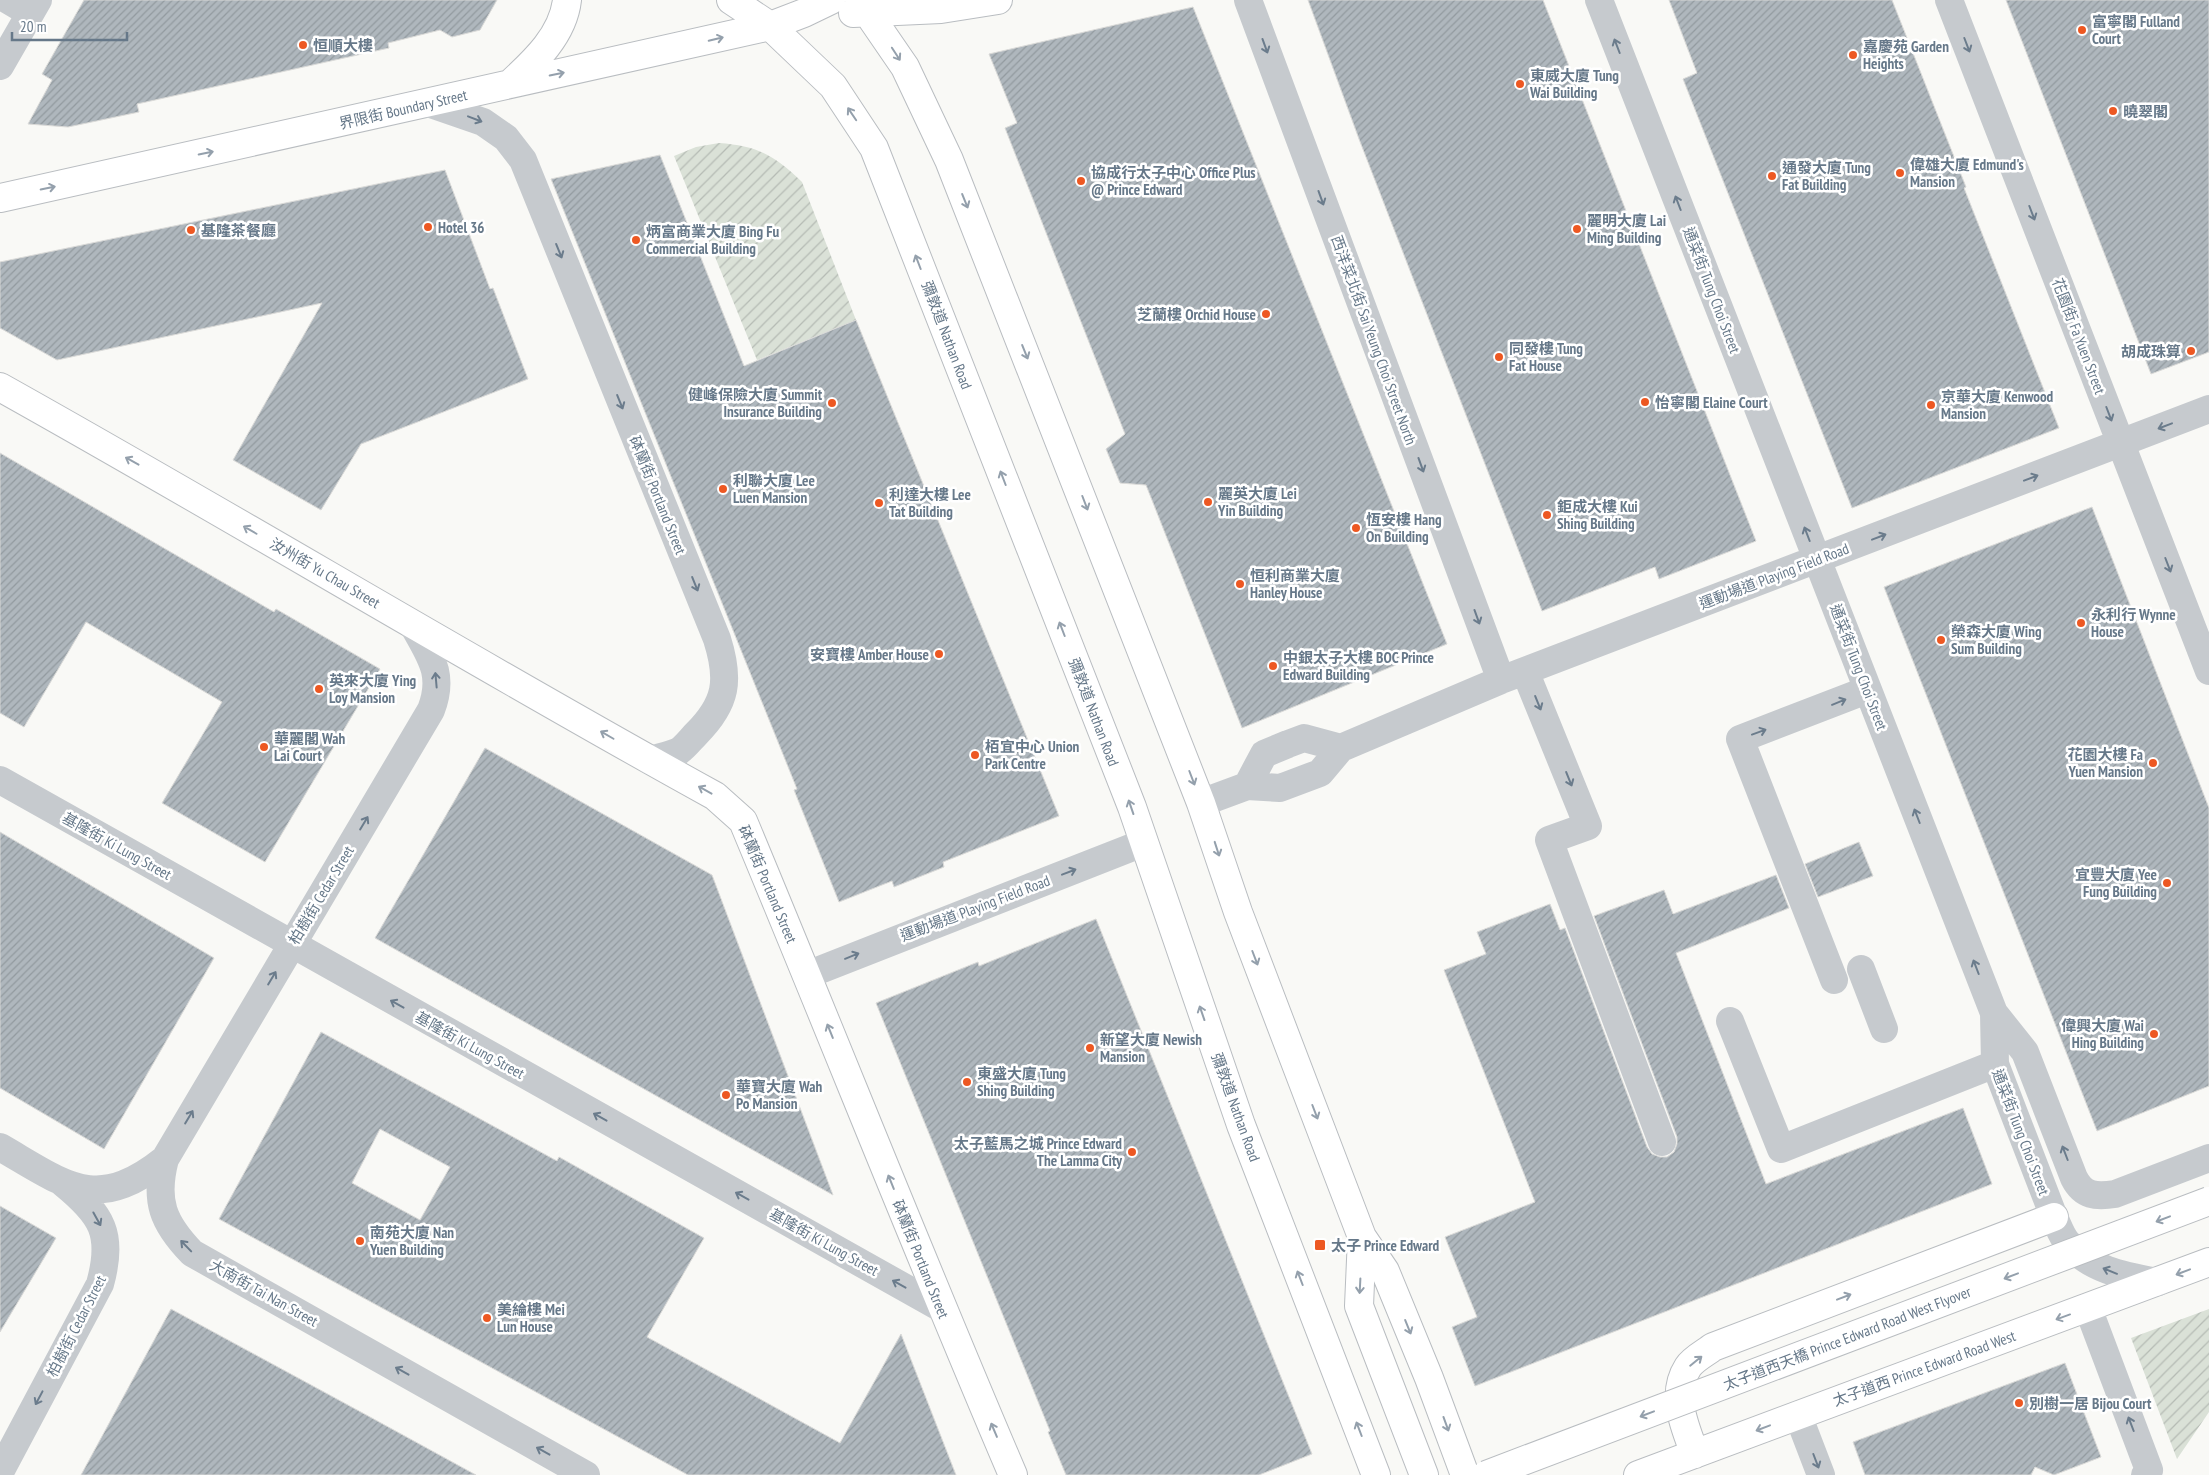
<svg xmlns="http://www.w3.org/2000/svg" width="2209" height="1475" font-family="'PT Sans Narrow','Noto Sans TC',sans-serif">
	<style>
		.garden { fill: url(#garden-furrows) }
		.building { fill: url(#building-hatch); stroke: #dadad8; fill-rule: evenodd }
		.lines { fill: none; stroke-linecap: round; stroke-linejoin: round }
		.major-casing { stroke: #b9bdc1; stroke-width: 30 }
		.minor { stroke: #c6cace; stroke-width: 28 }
		.major { stroke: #fff; stroke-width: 28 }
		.major-bridge-casing { stroke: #b9bdc1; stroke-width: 30; stroke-linecap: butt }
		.major-bridge { stroke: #fff; stroke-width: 28 }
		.oneway { stroke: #94a0ac }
		.oneway2 { stroke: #6b7c8c }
		.poi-dot { fill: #ed5822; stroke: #fff; stroke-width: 2 }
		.labels { text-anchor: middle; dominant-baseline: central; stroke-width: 5; stroke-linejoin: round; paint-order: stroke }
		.poi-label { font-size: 15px; font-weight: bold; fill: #667889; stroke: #fff; text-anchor: start }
		.street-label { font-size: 15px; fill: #667889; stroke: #fff }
	</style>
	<defs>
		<pattern id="garden-furrows" width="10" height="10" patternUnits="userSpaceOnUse" patternTransform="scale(1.25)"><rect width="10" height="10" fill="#dae1d7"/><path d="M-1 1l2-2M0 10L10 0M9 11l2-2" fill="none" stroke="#b5bbb4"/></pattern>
		<pattern id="building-hatch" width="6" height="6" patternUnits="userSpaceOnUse" patternTransform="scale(1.25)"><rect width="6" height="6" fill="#afb7bd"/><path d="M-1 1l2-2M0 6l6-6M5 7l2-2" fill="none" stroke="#929a9f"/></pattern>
	</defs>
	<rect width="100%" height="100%" fill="#f9f9f6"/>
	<path class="garden" d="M719,143C758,146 774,155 802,182L856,320L757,360L674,156L696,147Z
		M2209,1309V1412L2177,1459L2131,1338Z"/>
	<path class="building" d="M84,0H497L480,30L452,37L440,30L388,43L389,48L137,104L139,112L68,127L28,124L52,80L42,74Z
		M1308,0H1543L1756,541L1659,579L1655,567L1542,611L1359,139Z
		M1669,0H1892L1966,187L1964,188L2059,428L1852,508L1683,79L1697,73Z
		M2006,0H2209V352L2151,374Z
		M1193,7L1447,644L1242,728L1146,485L1120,483L1106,449L1125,434L1005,128L1017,123L989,54Z
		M660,155L744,366L856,320L1059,816L943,862L944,867L894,887L892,881L839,902L794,790L797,789L551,179Z
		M445,170L490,289L493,288L528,379L361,444L321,510L233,460L322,303L57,360L0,328V262Z
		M0,453L274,612L276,609L380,669L265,862L162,803L222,702L86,622L24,727L0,713Z
		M2092,507L2209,808V1086L2097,1131L1884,587Z
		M485,748L712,875L833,1195L375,938Z
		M0,832L214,958L104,1149L0,1088Z
		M1859,842L1873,876L1818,897L1805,864Z
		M1776,875L1789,908L1676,953L1766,1184L1963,1108L1992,1184L1475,1386L1452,1327L1477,1317L1445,1237L1535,1202L1444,970L1486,954L1477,932L1550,904L1560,930L1565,928L1647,1147L1652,1154L1660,1157H1667L1674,1152L1677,1144V1137L1594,916L1664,890L1673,914Z
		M1096,919L1312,1454L1259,1475H1066L1048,1432L1050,1431L876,1003L978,962L979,966Z
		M321,1032L557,1161L559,1157L704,1238L647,1337L840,1443L901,1334L956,1475H688L219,1219ZM380,1129L450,1167L420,1220L352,1183Z
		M0,1206L56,1238L0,1332Z
		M171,1309L370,1417L476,1475H81Z
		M2065,1363L2101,1457L2054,1475L2035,1467L2031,1475H1865L1853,1442Z"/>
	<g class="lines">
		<g class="major-casing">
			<path id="major" d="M731,0L770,26L833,86L874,148L1132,807L1241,1125L1376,1475
				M859,0L905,67L949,160L1201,803L1238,912L1362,1237L1385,1271L1429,1378L1465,1475
				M853,13L941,9L998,0
				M510,84C535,61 563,35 567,0
				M0,198L770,26L804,13L831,0
				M0,387C240,521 475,664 715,796L743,821C834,1039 920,1258 1013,1475
				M1362,1237L1359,1306L1424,1475
				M1695,1454C1685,1427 1670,1395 1688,1367C1693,1359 1705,1353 1713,1347L2054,1217
				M1638,1475L2209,1262"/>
		</g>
		<path class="minor" d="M8,0L30,13
			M1248,0L1501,680
			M1599,0L1994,1013L1995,1064L2054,1217C2058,1225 2061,1235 2067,1242C2089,1270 2125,1276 2158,1282
			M1949,0L2209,671
			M0,66L38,0
			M428,103L483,122L506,138L523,160L717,639C730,680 727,703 696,734C691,739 685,747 679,751C671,755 659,757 649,760
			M413,625C430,656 445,674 431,710L165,1159C154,1201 163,1223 192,1253L586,1475
			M1525,671L1588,826L1549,840L1662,1142
			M0,780L941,1308
			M1247,786L1264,754L1288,744L1304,738L1341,748
			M1201,803L1247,786L1280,788L1320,773L1341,748L1501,680L2209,409
			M1861,969L1884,1029
			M807,975L1143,843
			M1834,980L1740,739L1867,690
			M1994,1013L2025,1052L2074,1178C2083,1196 2096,1197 2115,1194L2209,1158
			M1730,1021L1781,1149L1995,1064
			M0,1147C66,1185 96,1214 165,1159
			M2088,1308L2149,1470L2145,1475
			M1798,1415L1821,1475
			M0,1472L100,1284C114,1234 102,1215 64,1184"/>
		<use href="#major" class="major"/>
		<g class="major-bridge-casing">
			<path id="major-bridge" d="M1486,1475L2209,1201"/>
		</g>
		<use href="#major-bridge" class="major-bridge"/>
	</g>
	<defs><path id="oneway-shaft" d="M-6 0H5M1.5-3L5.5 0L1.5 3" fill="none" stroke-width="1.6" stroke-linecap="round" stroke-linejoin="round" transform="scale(1.25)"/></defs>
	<g class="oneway">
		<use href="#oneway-shaft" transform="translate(716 39) rotate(-13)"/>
		<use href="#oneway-shaft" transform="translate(896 54) rotate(57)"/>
		<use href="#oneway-shaft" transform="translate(557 74) rotate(-12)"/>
		<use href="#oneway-shaft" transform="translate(852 114) rotate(-124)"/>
		<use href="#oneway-shaft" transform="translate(206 153) rotate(-12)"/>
		<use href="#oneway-shaft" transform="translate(48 188) rotate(-12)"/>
		<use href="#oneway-shaft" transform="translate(965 201) rotate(68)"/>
		<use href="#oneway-shaft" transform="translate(918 262) rotate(-111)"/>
		<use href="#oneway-shaft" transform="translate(1025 352) rotate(68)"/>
		<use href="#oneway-shaft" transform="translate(132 461) rotate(-151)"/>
		<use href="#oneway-shaft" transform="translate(1003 478) rotate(-111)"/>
		<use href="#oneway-shaft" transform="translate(1085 503) rotate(69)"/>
		<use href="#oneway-shaft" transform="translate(250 530) rotate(-150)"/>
		<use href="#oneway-shaft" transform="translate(1062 629) rotate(-111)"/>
		<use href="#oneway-shaft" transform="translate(607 735) rotate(-150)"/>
		<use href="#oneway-shaft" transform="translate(1192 778) rotate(69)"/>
		<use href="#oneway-shaft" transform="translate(705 790) rotate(-151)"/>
		<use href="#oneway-shaft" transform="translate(1131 807) rotate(-109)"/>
		<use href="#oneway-shaft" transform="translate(1217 849) rotate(72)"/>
		<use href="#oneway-shaft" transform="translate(1255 958) rotate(69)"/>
		<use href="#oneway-shaft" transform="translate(1202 1013) rotate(-109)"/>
		<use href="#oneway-shaft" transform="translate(830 1031) rotate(-112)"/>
		<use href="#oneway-shaft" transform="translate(1315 1112) rotate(69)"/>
		<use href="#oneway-shaft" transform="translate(891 1182) rotate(-112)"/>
		<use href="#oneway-shaft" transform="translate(2163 1219) rotate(159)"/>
		<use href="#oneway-shaft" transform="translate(2183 1272) rotate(159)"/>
		<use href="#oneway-shaft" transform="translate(2011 1276) rotate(159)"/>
		<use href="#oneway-shaft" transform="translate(1300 1278) rotate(-111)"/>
		<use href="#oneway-shaft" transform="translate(1360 1286) rotate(93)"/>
		<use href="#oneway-shaft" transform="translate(1844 1297) rotate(-21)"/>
		<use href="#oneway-shaft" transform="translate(2063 1317) rotate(160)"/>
		<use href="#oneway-shaft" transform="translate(1408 1327) rotate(68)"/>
		<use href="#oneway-shaft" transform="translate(1696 1361) rotate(-39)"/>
		<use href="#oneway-shaft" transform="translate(1647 1414) rotate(159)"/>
		<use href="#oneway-shaft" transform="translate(1446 1424) rotate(70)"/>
		<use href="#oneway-shaft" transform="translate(1763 1428) rotate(159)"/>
		<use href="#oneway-shaft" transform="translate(1359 1429) rotate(-111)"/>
		<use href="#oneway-shaft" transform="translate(994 1430) rotate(-113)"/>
	</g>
	<g class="oneway2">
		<use href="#oneway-shaft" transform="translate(1967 45) rotate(69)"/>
		<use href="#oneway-shaft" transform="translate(1265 46) rotate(70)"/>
		<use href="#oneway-shaft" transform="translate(1617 46) rotate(-111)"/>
		<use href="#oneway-shaft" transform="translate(475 119) rotate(21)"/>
		<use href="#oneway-shaft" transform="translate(1321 198) rotate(70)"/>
		<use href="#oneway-shaft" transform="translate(1678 203) rotate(-111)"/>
		<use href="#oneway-shaft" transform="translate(2032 213) rotate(69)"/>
		<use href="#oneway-shaft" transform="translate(559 251) rotate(68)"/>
		<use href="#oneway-shaft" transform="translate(620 402) rotate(68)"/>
		<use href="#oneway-shaft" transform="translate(2109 414) rotate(69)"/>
		<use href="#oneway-shaft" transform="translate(2165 426) rotate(159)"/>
		<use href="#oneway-shaft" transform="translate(1421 465) rotate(70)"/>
		<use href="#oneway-shaft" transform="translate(2031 478) rotate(-21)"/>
		<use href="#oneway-shaft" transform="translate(1807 534) rotate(-111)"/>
		<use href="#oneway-shaft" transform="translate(1879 537) rotate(-21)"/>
		<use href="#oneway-shaft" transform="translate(2168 565) rotate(69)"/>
		<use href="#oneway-shaft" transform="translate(695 584) rotate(68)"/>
		<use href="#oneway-shaft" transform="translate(1477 617) rotate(70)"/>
		<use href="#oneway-shaft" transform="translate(436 680) rotate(-95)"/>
		<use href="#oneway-shaft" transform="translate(1839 702) rotate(-22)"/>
		<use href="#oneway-shaft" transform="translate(1538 703) rotate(68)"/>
		<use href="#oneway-shaft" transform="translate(1759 732) rotate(-20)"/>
		<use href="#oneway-shaft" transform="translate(1569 779) rotate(68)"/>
		<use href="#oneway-shaft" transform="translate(1917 816) rotate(-111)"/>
		<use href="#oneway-shaft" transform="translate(364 823) rotate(-59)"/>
		<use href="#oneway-shaft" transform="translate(1069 872) rotate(-21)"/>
		<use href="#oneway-shaft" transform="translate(852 956) rotate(-22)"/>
		<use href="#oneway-shaft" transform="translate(1976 967) rotate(-111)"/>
		<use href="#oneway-shaft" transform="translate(272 978) rotate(-59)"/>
		<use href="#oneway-shaft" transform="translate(397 1004) rotate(-151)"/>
		<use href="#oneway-shaft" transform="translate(189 1117) rotate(-59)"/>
		<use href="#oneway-shaft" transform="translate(600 1117) rotate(-151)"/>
		<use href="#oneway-shaft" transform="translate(2065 1153) rotate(-111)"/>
		<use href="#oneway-shaft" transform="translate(742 1196) rotate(-151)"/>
		<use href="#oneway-shaft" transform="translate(97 1219) rotate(61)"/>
		<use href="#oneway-shaft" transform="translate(186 1246) rotate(-134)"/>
		<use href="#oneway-shaft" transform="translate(2110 1271) rotate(-158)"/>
		<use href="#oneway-shaft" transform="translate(899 1284) rotate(-151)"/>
		<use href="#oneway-shaft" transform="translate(402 1371) rotate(-151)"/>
		<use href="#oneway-shaft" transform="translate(39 1398) rotate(118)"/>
		<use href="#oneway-shaft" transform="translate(2131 1424) rotate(-111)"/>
		<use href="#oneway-shaft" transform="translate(543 1451) rotate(-151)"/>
		<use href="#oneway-shaft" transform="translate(1816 1461) rotate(69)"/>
	</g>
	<g class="poi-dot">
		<circle cx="2082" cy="30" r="5"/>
		<circle cx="303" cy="45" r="5"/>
		<circle cx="1853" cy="55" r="5"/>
		<circle cx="1520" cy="84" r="5"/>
		<circle cx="2113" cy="111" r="5"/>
		<circle cx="1900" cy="173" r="5"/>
		<circle cx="1772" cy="176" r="5"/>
		<circle cx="1081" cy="181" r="5"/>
		<circle cx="428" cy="227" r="5"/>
		<circle cx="1577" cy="229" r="5"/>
		<circle cx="191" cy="230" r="5"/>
		<circle cx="636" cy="240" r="5"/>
		<circle cx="1266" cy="314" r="5"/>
		<circle cx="2191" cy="351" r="5"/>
		<circle cx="1499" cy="357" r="5"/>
		<circle cx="1645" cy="402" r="5"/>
		<circle cx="832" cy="403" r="5"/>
		<circle cx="1931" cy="405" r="5"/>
		<circle cx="723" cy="489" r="5"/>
		<circle cx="1208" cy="502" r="5"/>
		<circle cx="879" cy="503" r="5"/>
		<circle cx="1547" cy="515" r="5"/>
		<circle cx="1356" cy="528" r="5"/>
		<circle cx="1240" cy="584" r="5"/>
		<circle cx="2081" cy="623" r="5"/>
		<circle cx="1941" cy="640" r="5"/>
		<circle cx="939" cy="654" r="5"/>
		<circle cx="1273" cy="666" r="5"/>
		<circle cx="319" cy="689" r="5"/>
		<circle cx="264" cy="747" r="5"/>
		<circle cx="975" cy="755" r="5"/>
		<circle cx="2153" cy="763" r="5"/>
		<circle cx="2167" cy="883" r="5"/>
		<circle cx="2154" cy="1034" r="5"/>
		<circle cx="1090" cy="1048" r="5"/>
		<circle cx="967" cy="1082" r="5"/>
		<circle cx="726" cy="1095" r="5"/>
		<circle cx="1132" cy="1152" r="5"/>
		<circle cx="360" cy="1241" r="5"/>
		<rect x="1314" y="1239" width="12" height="12" rx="2.5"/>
		<circle cx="487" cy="1318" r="5"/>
		<circle cx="2019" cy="1403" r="5"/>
	</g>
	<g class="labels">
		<g class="poi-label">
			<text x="2092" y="21">富寧閣 Fulland<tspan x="2092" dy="17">Court</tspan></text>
			<text x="313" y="45">恒順大樓</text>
			<text x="1863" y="46">嘉慶苑 Garden<tspan x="1863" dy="17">Heights</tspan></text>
			<text x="1530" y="75">東威大廈 Tung<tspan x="1530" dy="17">Wai Building</tspan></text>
			<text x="2123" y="111">曉翠閣</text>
			<text x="1910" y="164">偉雄大廈 Edmund's<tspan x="1910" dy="17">Mansion</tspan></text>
			<text x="1782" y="167">通發大廈 Tung<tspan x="1782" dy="17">Fat Building</tspan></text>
			<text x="1091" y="172">協成行太子中心 Office Plus<tspan x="1091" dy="17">@ Prince Edward</tspan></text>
			<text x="1587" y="220">麗明大廈 Lai<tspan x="1587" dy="17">Ming Building</tspan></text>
			<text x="438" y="227">Hotel 36</text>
			<text x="201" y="230">基隆茶餐廳</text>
			<text x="646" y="231">炳富商業大廈 Bing Fu<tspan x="646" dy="17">Commercial Building</tspan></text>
			<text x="1256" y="314" text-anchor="end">芝蘭樓 Orchid House</text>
			<text x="1509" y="348">同發樓 Tung<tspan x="1509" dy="17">Fat House</tspan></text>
			<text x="2181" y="351" text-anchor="end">胡成珠算</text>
			<text x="822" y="394" text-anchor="end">健峰保險大廈 Summit<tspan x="822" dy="17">Insurance Building</tspan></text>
			<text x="1941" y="396">京華大廈 Kenwood<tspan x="1941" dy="17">Mansion</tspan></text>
			<text x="1655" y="402">怡寧閣 Elaine Court</text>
			<text x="733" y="480">利聯大廈 Lee<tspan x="733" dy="17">Luen Mansion</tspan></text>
			<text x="1218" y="493">麗英大廈 Lei<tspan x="1218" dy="17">Yin Building</tspan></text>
			<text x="889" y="494">利達大樓 Lee<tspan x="889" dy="17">Tat Building</tspan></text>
			<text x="1557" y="506">鉅成大樓 Kui<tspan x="1557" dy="17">Shing Building</tspan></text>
			<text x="1366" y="519">恆安樓 Hang<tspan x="1366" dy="17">On Building</tspan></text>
			<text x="1250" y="575">恒利商業大廈<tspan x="1250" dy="17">Hanley House</tspan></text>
			<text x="2091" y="614">永利行 Wynne<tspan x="2091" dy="17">House</tspan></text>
			<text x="1951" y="631">榮森大廈 Wing<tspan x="1951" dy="17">Sum Building</tspan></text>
			<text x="929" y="654" text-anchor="end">安寶樓 Amber House</text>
			<text x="1283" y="657">中銀太子大樓 BOC Prince<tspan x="1283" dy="17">Edward Building</tspan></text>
			<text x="329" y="680">英來大廈 Ying<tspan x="329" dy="17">Loy Mansion</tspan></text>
			<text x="274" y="738">華麗閣 Wah<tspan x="274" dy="17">Lai Court</tspan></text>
			<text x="985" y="746">栢宜中心 Union<tspan x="985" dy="17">Park Centre</tspan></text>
			<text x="2143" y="754" text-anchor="end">花園大樓 Fa<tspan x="2143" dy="17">Yuen Mansion</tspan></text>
			<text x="2157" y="874" text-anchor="end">宜豐大廈 Yee<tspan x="2157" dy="17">Fung Building</tspan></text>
			<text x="2144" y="1025" text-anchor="end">偉興大廈 Wai<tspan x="2144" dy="17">Hing Building</tspan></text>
			<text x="1100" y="1039">新望大廈 Newish<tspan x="1100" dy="17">Mansion</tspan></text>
			<text x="977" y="1073">東盛大廈 Tung<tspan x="977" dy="17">Shing Building</tspan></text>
			<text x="736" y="1086">華寶大廈 Wah<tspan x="736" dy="17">Po Mansion</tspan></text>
			<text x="1122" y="1143" text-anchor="end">太子藍馬之城 Prince Edward<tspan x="1122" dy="17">The Lamma City</tspan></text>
			<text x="370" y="1232">南苑大廈 Nan<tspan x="370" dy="17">Yuen Building</tspan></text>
			<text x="1331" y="1245">太子 Prince Edward</text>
			<text x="497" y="1309">美綸樓 Mei<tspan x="497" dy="17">Lun House</tspan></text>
			<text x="2029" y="1403">別樹一居 Bijou Court</text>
		</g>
		<g class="street-label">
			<text transform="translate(403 109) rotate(-13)">界限街 Boundary Street</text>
			<text transform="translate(1712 290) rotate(69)">通菜街 Tung Choi Street</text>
			<text transform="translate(947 335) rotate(69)">彌敦道 Nathan Road</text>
			<text transform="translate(2079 336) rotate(69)">花園街 Fa Yuen Street</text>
			<text transform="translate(1374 340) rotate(70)">西洋菜北街 Sai Yeung Choi Street North</text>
			<text transform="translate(658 495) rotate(68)">砵蘭街 Portland Street</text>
			<text transform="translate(325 573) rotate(30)">汝州街 Yu Chau Street</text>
			<text transform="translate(1774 576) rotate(-21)">運動場道 Playing Field Road</text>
			<text transform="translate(1859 667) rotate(69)">通菜街 Tung Choi Street</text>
			<text transform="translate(1094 712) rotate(69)">彌敦道 Nathan Road</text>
			<text transform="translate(117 846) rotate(29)">基隆街 Ki Lung Street</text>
			<text transform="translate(768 884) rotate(67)">砵蘭街 Portland Street</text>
			<text transform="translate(321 895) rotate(-59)">柏樹街 Cedar Street</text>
			<text transform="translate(975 908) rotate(-21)">運動場道 Playing Field Road</text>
			<text transform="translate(470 1045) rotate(29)">基隆街 Ki Lung Street</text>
			<text transform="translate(1236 1107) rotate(70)">彌敦道 Nathan Road</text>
			<text transform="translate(2021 1132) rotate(69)">通菜街 Tung Choi Street</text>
			<text transform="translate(824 1242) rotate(29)">基隆街 Ki Lung Street</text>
			<text transform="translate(921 1259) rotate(68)">砵蘭街 Portland Street</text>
			<text transform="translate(264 1293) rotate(29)">大南街 Tai Nan Street</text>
			<text transform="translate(76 1326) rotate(-63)">柏樹街 Cedar Street</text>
			<text transform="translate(1847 1338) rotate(-21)">太子道西天橋 Prince Edward Road West Flyover</text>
			<text transform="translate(1924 1368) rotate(-20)">太子道西 Prince Edward Road West</text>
		</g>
	</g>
	<path d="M12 32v8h115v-8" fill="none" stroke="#667889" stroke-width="2.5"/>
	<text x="20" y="32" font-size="15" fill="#667889" stroke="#ffffff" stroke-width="4" paint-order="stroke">20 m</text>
</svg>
